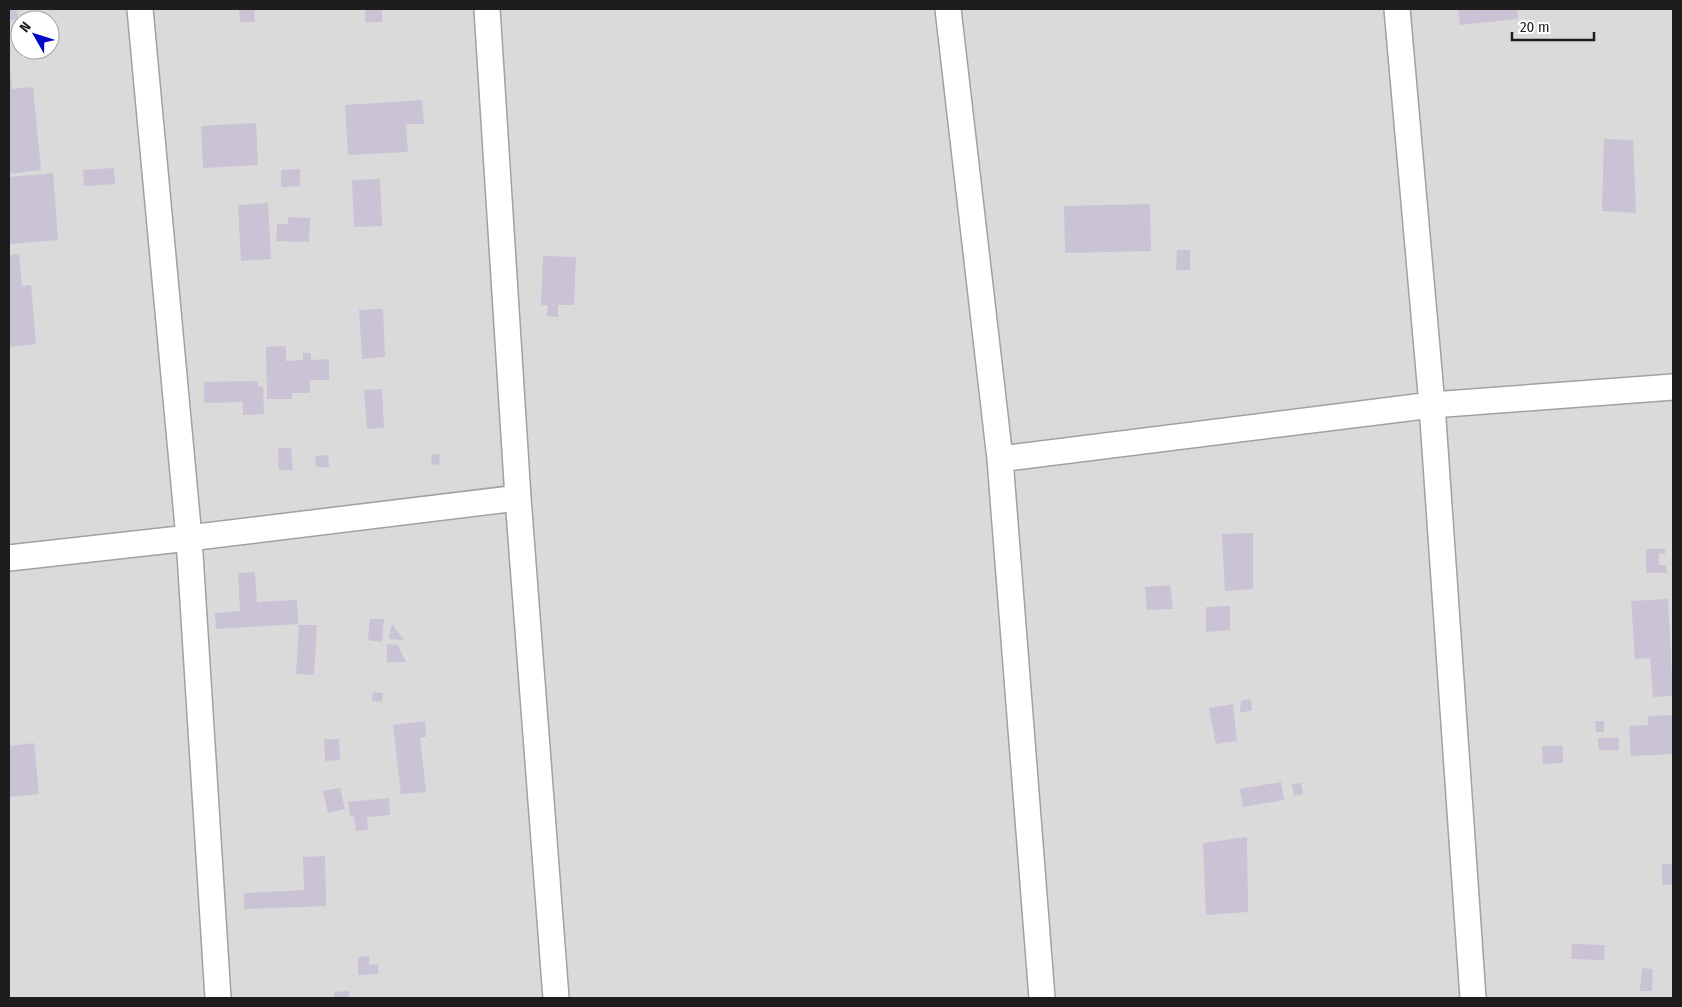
<svg xmlns="http://www.w3.org/2000/svg" width="1682" height="1007" font-family="'Fira Sans Condensed',sans-serif">
	<style>
		.residential { fill: #dadadb; fill-rule: evenodd }
		.building { fill: #cac2d5 }
		.lines { fill: none; stroke-linecap: round; stroke-linejoin: round }
		.minor-casing { stroke: #a1a1a1; stroke-width: 28 }
		.minor { stroke: #fff; stroke-width: 25 }
	</style>
	<rect width="100%" height="100%" fill="#eae2ee"/>
	<path class="residential" d="M9,9H1673V998H9ZM20,20H50V50H20Z"/>
	<path class="building" d="M9,9H17L18,19L9,20Z
		M239,9H254L255,22H240Z
		M365,9H382V22H365Z
		M1458,9H1517L1518,19L1460,25Z
		M9,68H10L12,89L33,87L41,170L9,174Z
		M422,100L424,124H406L408,152L348,155L345,105Z
		M256,123L258,165L203,168L201,126Z
		M1604,139L1633,140L1636,213L1602,211Z
		M114,168L115,184L84,186L83,170Z
		M300,169V186L281,187V170Z
		M53,173L58,240L9,244V177Z
		M380,179L382,226L354,227L352,180Z
		M268,203L271,259L241,261L238,205Z
		M1150,204L1151,251L1065,253L1064,206Z
		M288,217L310,218L309,242L276,241L277,224H288Z
		M1177,250H1190V270H1176Z
		M19,254L22,286L31,285L36,344L10,347L9,327V255Z
		M543,256L576,257L574,305H558V317L547,316L548,305H541Z
		M383,309L385,357L362,359L359,310Z
		M286,346V361L303,360V353H311V360L329,359V380H310V393H292V399H267L266,347Z
		M258,381V387L263,386L264,414L243,415V402L204,403V382Z
		M382,389L384,428L367,429L364,390Z
		M278,448H291L293,470H279Z
		M432,454L440,455L439,465L431,464Z
		M328,455L329,467H316L315,456Z
		M1253,533V589L1225,591L1222,534Z
		M1646,549H1665V554H1659V565H1666L1667,573H1646Z
		M255,572L257,602L297,600L298,624L216,629L215,613L240,611L238,573Z
		M1170,585L1173,609L1147,610L1145,587Z
		M1668,599L1673,696L1653,697L1650,658L1635,659L1631,601Z
		M1230,606V630L1206,632V607Z
		M370,619H384L382,642L368,640Z
		M392,624L404,640L389,639Z
		M299,625H317L314,675L296,674Z
		M387,644L398,645L406,662H387Z
		M373,692L383,693L382,702L372,701Z
		M1251,699L1252,711L1240,712L1241,701Z
		M1233,704L1237,741L1216,744L1209,708Z
		M1673,715V754L1631,756L1629,726L1648,725V716Z
		M425,721L426,737H420L426,792L401,794L393,725Z
		M1595,721H1604V732H1596Z
		M1598,738H1619V750H1599Z
		M324,739H339L340,760L325,761Z
		M34,743L39,794L9,797V746Z
		M1542,746H1563V763L1543,764Z
		M1281,782L1284,800L1243,807L1240,789Z
		M1301,783L1303,794L1294,796L1292,784Z
		M340,788L345,809L328,813L323,791Z
		M389,798L390,815L367,817L368,830L356,831L354,816L350,817L348,802Z
		M1247,837L1248,912L1206,915L1203,843Z
		M325,856L326,906L244,909V893L304,890L303,857Z
		M1662,864H1673V885H1662Z
		M1572,944L1605,945L1604,960L1571,959Z
		M369,956V965L378,964V974L358,975V957Z
		M1642,968L1653,969L1652,991H1640Z
		M349,991V998H334V992Z"/>
	<g class="lines">
		<g class="minor-casing">
			<path id="minor" d="M140,9L189,538L218,998
				M487,9L518,498L556,998
				M948,9L1000,459L1042,998
				M1397,9L1432,405L1473,998
				M1000,459L1432,405L1673,387
				M9,558L189,538L518,498"/>
		</g>
		<use href="#minor" class="minor"/>
	</g>
	<rect width="1682" height="1007" fill="none" stroke="#1d1d1d" stroke-width="20"/>
	<g transform="translate(35 35) rotate(309)"><circle r="24" fill="#ffffff" stroke="#a5a5a5"/>
	<path d="M0-4L9 19L0 12L-9 19Z" fill="#0008ca"/>
	<text y="-8" font-size="14" font-weight="bold" text-anchor="middle" fill="#1d1d1d">N</text>
	</g>
	<path d="M1512 32v8h82v-8" fill="none" stroke="#1d1d1d" stroke-width="2.5"/>
	<text x="1520" y="32" font-size="15" fill="#1d1d1d" stroke="#ffffff" stroke-width="4" paint-order="stroke">20 m</text>
</svg>
